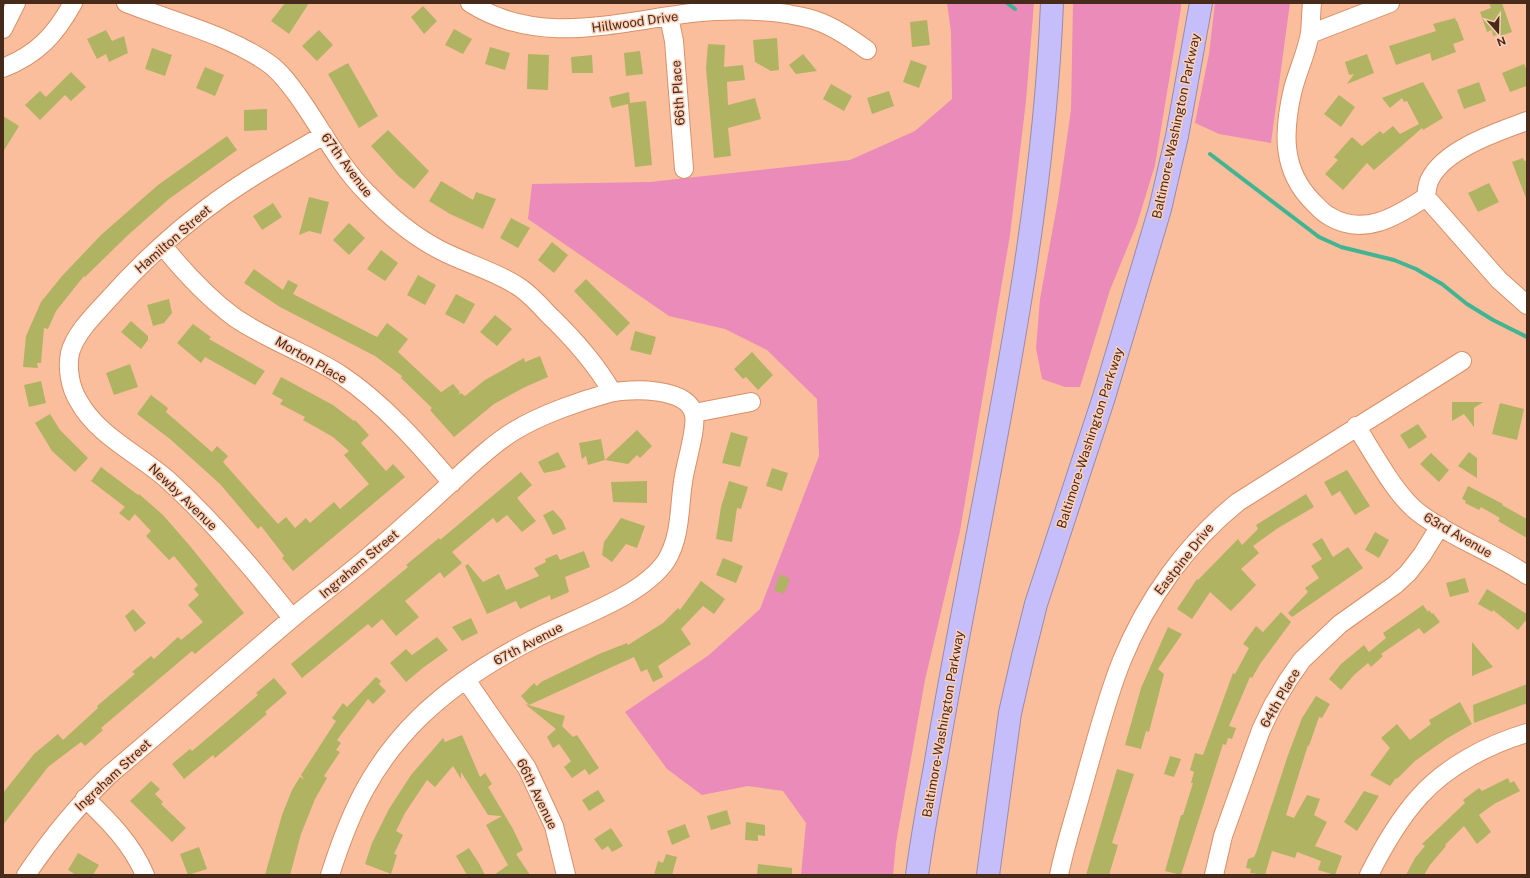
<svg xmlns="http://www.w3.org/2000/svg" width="1530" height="878" font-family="'Public Sans',sans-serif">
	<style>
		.green { fill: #ea8bb9 }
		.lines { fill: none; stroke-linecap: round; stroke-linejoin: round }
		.stream { stroke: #42b492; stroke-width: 4 }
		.building { fill: #b0b362 }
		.minor-casing { stroke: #d89067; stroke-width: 20 }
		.highway-casing { stroke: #9a8aac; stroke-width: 24 }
		.minor { stroke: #fff; stroke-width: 18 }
		.highway { stroke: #c6befa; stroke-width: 22 }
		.labels { text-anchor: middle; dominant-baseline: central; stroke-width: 3; stroke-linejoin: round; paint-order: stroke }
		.street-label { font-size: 13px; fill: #482a1a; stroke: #fdcfb6 }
	</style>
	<rect width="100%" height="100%" fill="#fabe9d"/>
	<path class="green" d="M947,3H1034L1026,101L1010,235L960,531L925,680L896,843L893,875H801L806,823L783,791L748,786L702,795L667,769L625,712L709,655L760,609L819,456L817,399L767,350L725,329L669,316L528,219L532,184L650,182L850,160L915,131L952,99L951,32Z
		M1073,3H1181V8L1155,165L1137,224L1110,290L1080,387H1065L1042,379L1036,348L1040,299L1058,200L1071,110Z
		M1215,3H1290L1271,143L1219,134L1195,123L1209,54Z"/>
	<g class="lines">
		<path class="stream" d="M1007,3L1015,9
			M1210,154L1319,237L1341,247L1394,260L1416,269L1442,284L1467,304L1493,320L1527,337"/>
	</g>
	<path class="building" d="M285,3H309L289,34L271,21Z
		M1489,3H1502L1512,32L1501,36L1500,34L1493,36L1492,30L1487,32L1480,12L1491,8Z
		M423,6L437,21L424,34L411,17Z
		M1455,18L1456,21H1457L1464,40L1453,44L1456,52L1432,61L1430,53L1396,65L1389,46L1436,31L1433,24Z
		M927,20L930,45L912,47L910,22Z
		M454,29L472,39L463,54L445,45Z
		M106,30L112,41L124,36L128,53L109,62L106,54L97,59L87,39Z
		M319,30L333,45L317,61L302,46Z
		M777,38L779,70L771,71L755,62L753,40Z
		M708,44L725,45L724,67L743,65L745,80L727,82L728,105L755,98L761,119L728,128L731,156L714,158L706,68Z
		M490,47L510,53L505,70L485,64Z
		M152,48L172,55L165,76L145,69Z
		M640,51L643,74L626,76L624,53Z
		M528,54L549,55L548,90L527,89Z
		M803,54L817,71L796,74L789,65Z
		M1367,54L1374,73L1347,84L1354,74L1349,75L1345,62Z
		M592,55L593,73H572L571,57Z
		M911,60L927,66L919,88L903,82Z
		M348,63L378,116L359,128L328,74Z
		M1524,64L1527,71V86L1510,92L1502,73Z
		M205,67L224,75L215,96L196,88Z
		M71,72L86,87L71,101L65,95L40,120L25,105L40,91L46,97Z
		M1423,82L1443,118L1423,130L1422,128L1374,170L1367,163L1343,190L1325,174L1338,160L1334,157L1352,137L1362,146L1380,131L1383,134L1393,126L1400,134L1419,124L1407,101L1404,102L1402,98L1390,108L1382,98Z
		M1479,82L1486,101L1464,109L1457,90Z
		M831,84L852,96L844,111L823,99Z
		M889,91L894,106L872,114L867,98Z
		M629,92L630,103L646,101L652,165L635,167L628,104L612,108L609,97Z
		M1339,95L1355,107L1341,127L1324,114Z
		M267,109V130L244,131V110Z
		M3,116L19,126L3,152Z
		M388,130L429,171L414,189L398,176L371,146Z
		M227,136L237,150L169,199L128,235L85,277L84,276L56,311L48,329L44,328L41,363H37L38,368L23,367L26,336L41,302L62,276L101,235L158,185Z
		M1523,158L1524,161L1527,160L1526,198L1512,162Z
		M441,181L473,200L476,192L496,199L483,229L450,214L429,201Z
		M1489,183L1499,202L1478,212L1468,193Z
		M309,197L329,202L321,234L309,231L299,235Z
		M273,203L282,217L262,230L253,216Z
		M511,218L530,228L518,248L500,238Z
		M349,223L365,238L349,255L333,240Z
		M552,242L568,255L554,273L538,260Z
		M381,250L398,263L385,281L367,269Z
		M254,269L283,290L288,280L298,285L293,294L377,337L387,323L408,339L398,352L441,392L440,393L453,384L460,392L458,395L461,393L465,396L485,380L524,358L525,362L540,356L548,377L525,387L494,404L454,437L430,410L432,408L401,378L402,376L375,356L280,307L244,283Z
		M418,275L436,285L425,305L407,295Z
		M586,279L630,323L617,336L574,291Z
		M456,294L475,304L464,324L445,314Z
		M169,299L172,313L164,323L153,326L147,305Z
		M495,315L512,329L497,346L480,332Z
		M131,321L148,336V340L141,349L121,332Z
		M193,324L211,337L209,339L265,371L255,385L205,357L201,363L177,343Z
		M635,331L656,337L651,355L630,350Z
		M752,352L773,375L758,390L746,377L743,379L734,369Z
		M130,364L138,387L114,395L106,373Z
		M281,377L333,405L354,421L355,420L369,435L361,443L386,471L393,464L405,477L293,571L282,558L284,556L282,553L261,526L258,529L220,484L170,439L137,414L151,395L168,408L166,412L212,452L217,446L228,456L223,462L278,524L286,517L295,528L306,518L310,523L334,502L340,509L369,484L344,455L349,451L333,437L303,420L305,417L280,404L283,400L272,394Z
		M41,381L46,403L29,407L24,385Z
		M1452,402H1483L1474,408V427L1464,414L1452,421Z
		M1500,403L1524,409L1517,440L1492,434Z
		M50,414L60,430L88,458L75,472L52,451L35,423Z
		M1418,424L1427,437L1409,449L1400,435Z
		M637,430L652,446L640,458L637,455L628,464L605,460L588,465L586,456L582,459L579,443L601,439L605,460Z
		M731,432L748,437L740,467L722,463Z
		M558,452L566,467L559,470L544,473L538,462Z
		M1469,452L1477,458V478L1458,466Z
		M1431,453L1449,470L1439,482L1420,464Z
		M101,467L138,495L139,494L163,515L190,546L244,613L195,654L192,651L101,728L103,730L85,746L81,742L48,767L3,825V793L34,754L58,734L63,740L98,708L97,706L135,674L132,672L151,656L154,659L178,637L181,640L203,622L188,605L199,595L194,589L198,585L174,556L169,560L146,536L151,531L135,514L129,521L119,513L125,507L91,481Z
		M772,468L788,473L782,491L766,486Z
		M1347,470L1370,506L1355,515L1340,491L1332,496L1324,482Z
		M521,472L532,485L517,498L536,521L522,532L507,515L497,523L493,518L452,552L462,563L444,578L440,572L405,601L419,617L396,636L382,619L372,628L368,624L302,678L291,664L408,567L406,565L439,538L440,540Z
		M647,481V503L613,502L611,482Z
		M729,481L748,487L741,509L737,508L732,542L716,539L721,507Z
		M1468,486L1503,504L1502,505L1527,519V538L1498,521L1500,518L1481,507L1479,510L1465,503L1466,501L1462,499Z
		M1306,494L1314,507L1278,528L1253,546L1259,553L1241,569L1256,585L1231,611L1210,592L1192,619L1177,609L1197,579L1198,580L1238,539L1242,545L1258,529L1256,525Z
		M553,510L562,520L566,529L553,535L543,515Z
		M621,518L645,526L637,548L626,544L612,562L602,555L604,542Z
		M1375,532L1389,540L1379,558L1365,550Z
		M1322,538L1333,557L1348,547L1363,568L1292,617L1288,613L1308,592L1305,588L1319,578L1311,566L1322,559L1312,544Z
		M584,551L590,567L565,577L569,592L551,600L550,595L520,609L516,601L487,614L465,566L468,564L483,582L499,574L506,590L539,576L534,568L546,562L545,559L557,554L560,560Z
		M723,558L743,566L736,583L716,575Z
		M780,574L790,579L784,594L774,590Z
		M1465,578L1469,592L1450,597L1446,583Z
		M701,581L725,599L714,614L703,606L681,629L691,644L658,666L663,677L653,682L647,669L641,672L634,657L529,705L521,696L534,683L537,686L541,682L599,654L627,643L628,645L663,623L678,608L680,610Z
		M1487,589L1527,614V619L1518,630L1493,610L1492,612L1478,604Z
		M1423,605L1428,612L1429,610L1432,614L1433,613L1440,622L1424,634L1419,628L1381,654L1383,656L1371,667L1368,663L1354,675L1341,690L1329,679L1341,664L1364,645L1369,652L1386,638L1383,633Z
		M133,609L146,623L135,632L125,616Z
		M1281,612L1291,622L1260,664L1252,678L1250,677L1229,726L1236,728L1232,739L1228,738L1226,745L1223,744L1181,875L1165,871L1181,815H1183L1193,783H1191L1194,772L1190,770L1195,753L1203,755L1233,673L1235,674L1249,648L1243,644L1256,626L1263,632Z
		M471,618L478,633L462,641L452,627Z
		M1168,627L1182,634L1158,669L1164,674L1149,732L1146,731L1141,749L1125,745L1141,688Z
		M437,637L448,650L424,667L406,682L390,663L406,649L412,655Z
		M1472,642L1493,667L1472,676Z
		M376,677L381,681L379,684L386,691L373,704L368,699L337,740L341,743L336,750L340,752L324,776L327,778L315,799L301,834L290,875H265L282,815L292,790L300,777L304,779L301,775L336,721L332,718L343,703L347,707Z
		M274,678L287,693L265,712L267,714L233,743L215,758L213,755L184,779L172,764L190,749L192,751L230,719L258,695L256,693Z
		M1527,684V703L1474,723L1473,705Z
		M1316,696L1330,704L1322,718L1319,717L1309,746L1308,745L1286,815L1294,818L1307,795L1320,799L1314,815L1327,822L1315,846L1342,856L1335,875L1318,870L1321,861L1297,852L1295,858L1272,851L1265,875L1250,873L1251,869L1246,868L1248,859L1254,857L1256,853L1288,755L1302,718Z
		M1460,702L1472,724L1446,739L1415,761L1397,779L1396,778L1390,786L1370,775L1390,748L1381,738L1397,724L1410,740L1431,724L1429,720Z
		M525,704L565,716L562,726L573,737L577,735L599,768L589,775L585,769L572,778L564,767L571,761L559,744L553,748L547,737L556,729Z
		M462,735L480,777L485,773L492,784L488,787L513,829L523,850L516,854L530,875H494L508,865L486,825L502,816L488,815L461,772V779L453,766L435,787L427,780L405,813L396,831L403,835L394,854L397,855L391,874L365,864L372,843L389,809L411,775L443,738L445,742Z
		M1170,756L1181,759L1174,777L1164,774Z
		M1117,769L1134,774L1112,843L1118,845L1109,875H1086Z
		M1508,778L1510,783L1514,781L1520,791L1494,804L1479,815L1491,832L1477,844L1464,826L1445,845L1446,846L1430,865L1424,875H1406L1415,858L1425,846L1422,844L1465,803L1463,800L1479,788L1482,791Z
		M151,781L160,789L155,794L163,802L161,804L186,828L172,842L130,801Z
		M598,790L605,801L589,811L582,800Z
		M1364,791L1379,796L1357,831L1344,822Z
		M727,810L731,824L711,830L707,816Z
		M746,822L765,825V836L758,835V841L745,840Z
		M685,824L690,837L672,845L667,831Z
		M611,828L623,846L612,852L608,846L602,850L594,839Z
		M199,847L207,869L188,875L180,854Z
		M469,848L480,865L485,875H467L456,856Z
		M78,853L99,865L93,875H76L68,870Z
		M666,854L677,857L672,875H654L658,861L663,863Z
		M758,864L792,868V875H757Z"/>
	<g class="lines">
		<g class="minor-casing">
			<path id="minor" d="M126,3C174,22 226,34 268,63C280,71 290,85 298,96C321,128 339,165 367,193C388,215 413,236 440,250C465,263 492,270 516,285C528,292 538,303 547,313C572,337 595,362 612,392
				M470,3C539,47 617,22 691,13C723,10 756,9 788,14C797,16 808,17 817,21C835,27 852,39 867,50
				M1312,3C1311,13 1311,23 1310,33C1307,52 1298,70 1293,89C1283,131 1281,170 1313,202C1318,207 1323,213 1329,216C1363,237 1396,217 1426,197C1427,191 1427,184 1430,179C1445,149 1497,132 1527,121
				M669,17L674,41L684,169
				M3,29L16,3
				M1310,34L1390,3
				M3,68C38,54 55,35 73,3
				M1426,197L1499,280L1527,305
				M163,246C184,272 207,297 234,317C267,340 307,353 341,375C383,403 419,444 452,483
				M694,413L751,402
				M1356,426C1373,452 1395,495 1419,513C1452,538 1493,552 1527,575
				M292,618C254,570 214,522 169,481C139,454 97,436 78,400C70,387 67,368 70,353C75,334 93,316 106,302C146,257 194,214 246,181C271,165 298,150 324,135
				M466,680L527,768L554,826L566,875
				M85,798C109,821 132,844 145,875
				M26,875C51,838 77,806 109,775C170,724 230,671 290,620C318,596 348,575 375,551C401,529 426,506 451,483C471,465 491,445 514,431C540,415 580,401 609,393C630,388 689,387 694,415C697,429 685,465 683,482C679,508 681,537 666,561C641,598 571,619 532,640C493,660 452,686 420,717C372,764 350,812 330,875
				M1059,875C1066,841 1077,809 1086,775C1097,737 1107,697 1122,660C1147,599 1187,543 1238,502L1462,361
				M1214,875L1223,836L1261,730L1273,705L1288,680L1302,660L1340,624L1395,585L1408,573L1422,555L1440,526
				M1369,875C1383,847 1399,819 1420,796C1447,766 1489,744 1527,733"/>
		</g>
		<g class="highway-casing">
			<path id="highway" d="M917,875C922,837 929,799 936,761C978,509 1042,259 1052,3
				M988,875L1010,713L1023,656L1036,604L1104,397L1160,209L1177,136L1201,3"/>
		</g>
		<use href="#minor" class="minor"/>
		<use href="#highway" class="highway"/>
	</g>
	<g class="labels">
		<g class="street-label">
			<text transform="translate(635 22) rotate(-8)">Hillwood Drive</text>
			<text transform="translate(678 93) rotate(-94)">66th Place</text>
			<text transform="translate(1176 126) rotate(-78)">Baltimore-Washington Parkway</text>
			<text transform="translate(347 165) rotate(53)">67th Avenue</text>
			<text transform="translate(173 239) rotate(-41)">Hamilton Street</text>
			<text transform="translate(311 360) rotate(30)">Morton Place</text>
			<text transform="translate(1090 438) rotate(-72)">Baltimore-Washington Parkway</text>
			<text transform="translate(183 497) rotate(44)">Newby Avenue</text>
			<text transform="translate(1458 535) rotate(30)">63rd Avenue</text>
			<text transform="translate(1184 559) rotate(-52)">Eastpine Drive</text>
			<text transform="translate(359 564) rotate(-40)">Ingraham Street</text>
			<text transform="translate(528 644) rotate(-28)">67th Avenue</text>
			<text transform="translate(1280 698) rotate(-60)">64th Place</text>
			<text transform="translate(943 724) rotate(-80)">Baltimore-Washington Parkway</text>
			<text transform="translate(113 775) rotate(-43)">Ingraham Street</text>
			<text transform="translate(537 794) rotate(64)">66th Avenue</text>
		</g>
	</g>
	<rect width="1530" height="878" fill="none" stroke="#482a1a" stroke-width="8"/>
	<g transform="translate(1498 32) rotate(160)" stroke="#fdcfb6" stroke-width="3" paint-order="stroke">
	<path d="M0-3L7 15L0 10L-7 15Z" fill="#482a1a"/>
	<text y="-6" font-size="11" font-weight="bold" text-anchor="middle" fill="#482a1a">N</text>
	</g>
</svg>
